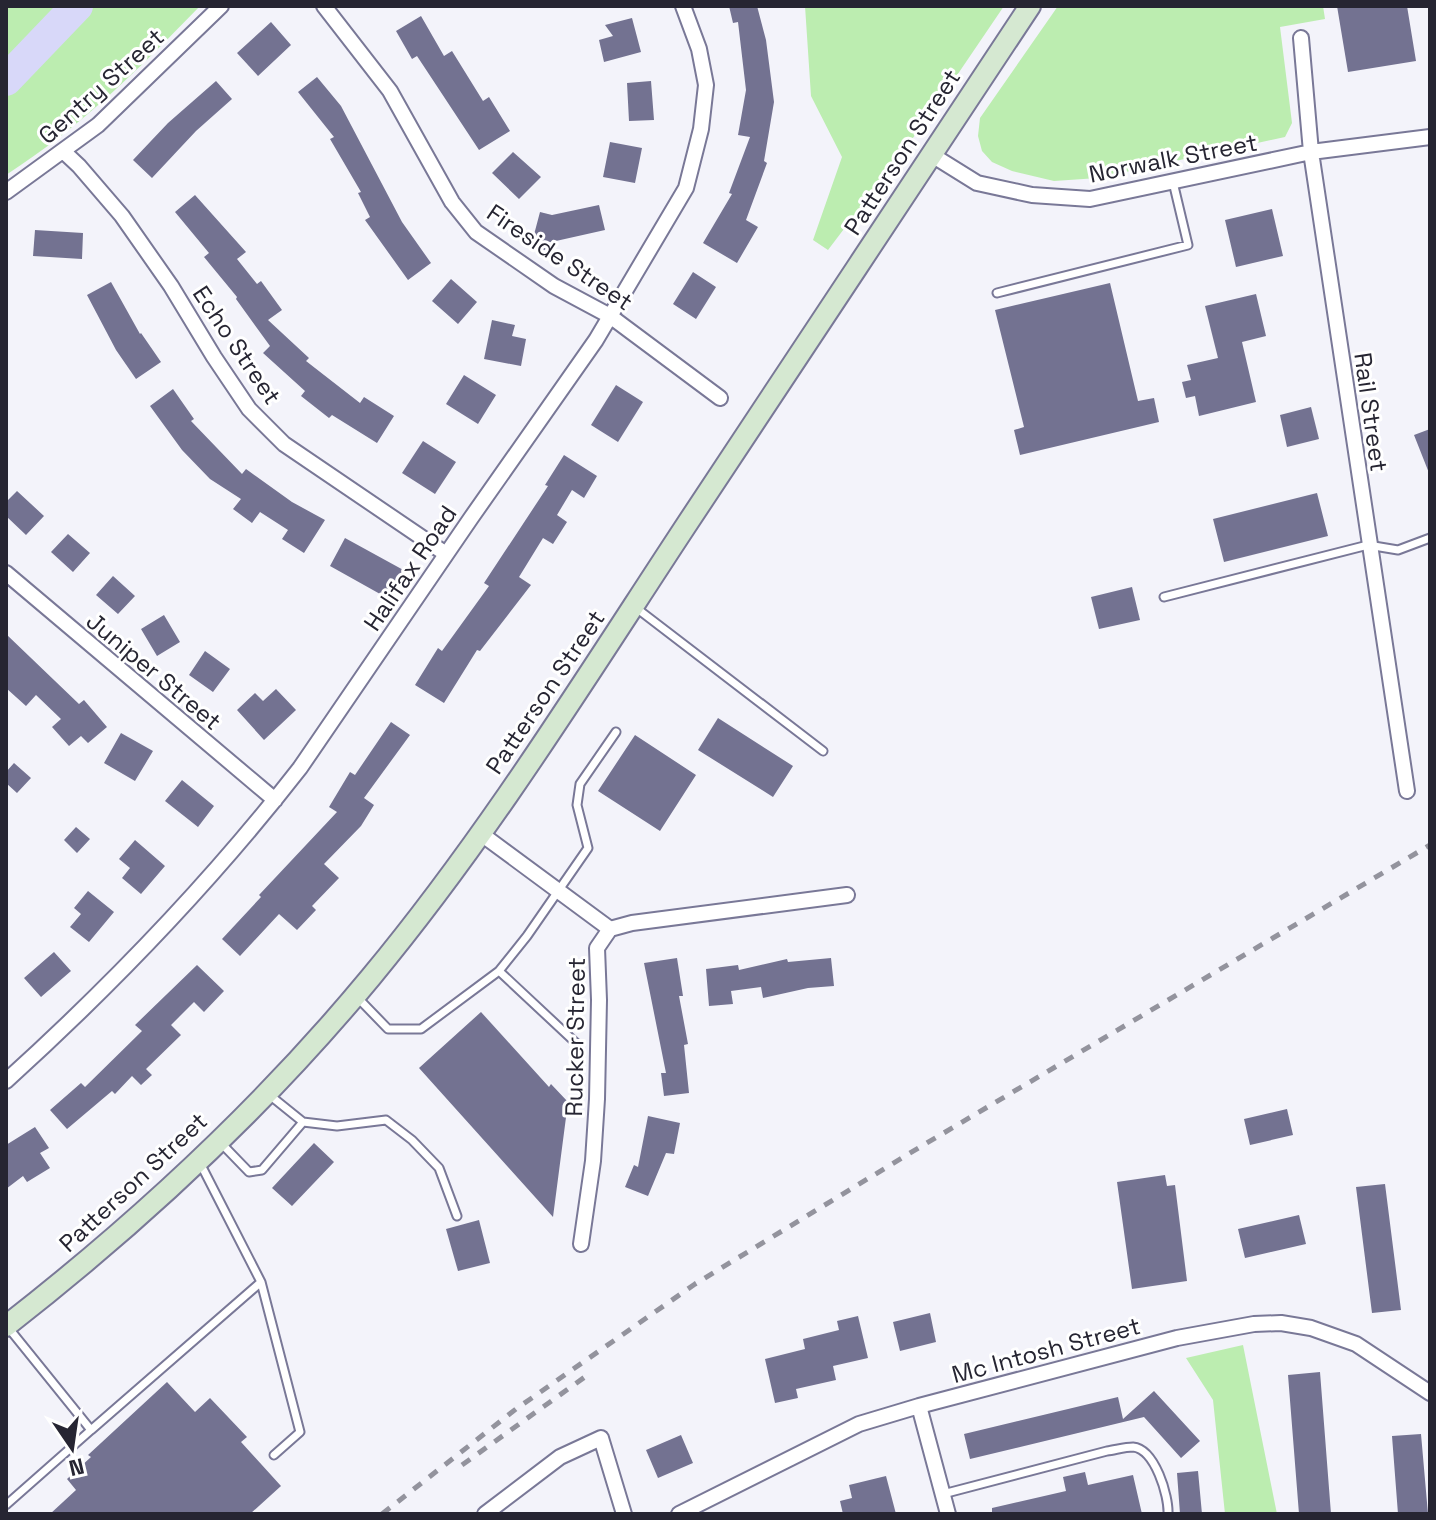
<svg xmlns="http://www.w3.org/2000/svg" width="1436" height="1520" font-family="'Space Grotesk',sans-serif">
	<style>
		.green { fill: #bcedb0 }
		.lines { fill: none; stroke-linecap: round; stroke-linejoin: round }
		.river { stroke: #d8d8f9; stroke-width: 32 }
		.building { fill: #737291 }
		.lane-casing { stroke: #797897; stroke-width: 11 }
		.street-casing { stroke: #797897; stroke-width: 18 }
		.secondary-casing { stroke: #797897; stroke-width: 24 }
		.lane { stroke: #fff; stroke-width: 7 }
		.street { stroke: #fff; stroke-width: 14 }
		.secondary { stroke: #d5e8d1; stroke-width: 20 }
		.rail { stroke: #93939d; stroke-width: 5; stroke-dasharray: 10 10; stroke-linecap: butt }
		.labels { text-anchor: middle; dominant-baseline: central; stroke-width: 6; stroke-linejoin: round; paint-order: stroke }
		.street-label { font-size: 24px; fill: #262532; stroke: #fff }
	</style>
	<rect width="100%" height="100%" fill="#f3f3fa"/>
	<path class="green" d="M6,6H200C137,71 83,125 6,175Z
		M805,6H1004L928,118L828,250L813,240L842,157L811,96Z
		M1058,6H1323L1325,19L1280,27L1292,123L1285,137L1098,178L1054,181L1012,171L992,162L982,151L978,136L980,118Z
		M1243,1345L1277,1514H1225L1213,1400L1186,1358Z"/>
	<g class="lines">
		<path class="river" d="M6,80L77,6"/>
	</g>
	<path class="building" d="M729,6H757L766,40L774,102L764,161L767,163L746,220L758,227L737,263L703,243L732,194L729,193L750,137L738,135L746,90L738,22L733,23Z
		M1337,6H1407L1416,61L1348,72Z
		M421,16L444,56L452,51L483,101L489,97L510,131L479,150L417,56L412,59L396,31Z
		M632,18L641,52L604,62L599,40L613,36L605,25Z
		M271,22L291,45L258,76L237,53Z
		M317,77L341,106L402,222L431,263L408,280L365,220L370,217L358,193L361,192L330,139L334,137L298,92Z
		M216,81L232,99L196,131L152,178L133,160L168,123Z
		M651,81L654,120L629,121L627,83Z
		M610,142L642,148L635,183L603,177Z
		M513,152L541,177L519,199L492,173Z
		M195,195L246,252L237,259L257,284L261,281L282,310L268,320L309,358L306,361L360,403L364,397L394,416L377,443L332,415L329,418L301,396L305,391L263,353L270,346L236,299L237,297L204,257L209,253L175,212Z
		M599,205L605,230L547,243L545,250L531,246L540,212L552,215Z
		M1272,209L1283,256L1236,267L1225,220Z
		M35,230L83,233L82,259L33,256Z
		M693,272L716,287L696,319L673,304Z
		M451,279L477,302L458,324L432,301Z
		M111,282L140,334L141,333L161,362L136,379L116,350L87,295Z
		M1110,283L1138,401L1154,398L1159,422L1020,455L1014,430L1024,427L995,310Z
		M1256,294L1266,336L1242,342L1256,402L1199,416L1195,396L1186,398L1182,382L1191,380L1187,365L1218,358L1205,306Z
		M492,320L515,325L512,336L526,339L521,366L484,359Z
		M464,375L496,395L478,424L446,404Z
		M616,385L643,402L618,442L591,425Z
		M173,389L194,419L191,421L242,474L246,469L292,502L325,520L304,553L282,539L288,530L260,512L252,523L233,509L241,499L210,479L182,450L150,406Z
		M1311,407L1319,439L1287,447L1280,415Z
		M1430,429V472L1429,473L1414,435Z
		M423,441L456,462L435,494L402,473Z
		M564,455L597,476L584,498L572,490L557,515L567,522L553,544L543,538L519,577L531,585L480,651L477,650L444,703L415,685L438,648L442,651L489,586L484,583L548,486L545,485Z
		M17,491L44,516L26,535L6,516V502Z
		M1317,493L1328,536L1224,562L1213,519Z
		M68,534L90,553L73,572L51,552Z
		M345,538L407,572L389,599L330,566Z
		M113,576L135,596L118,614L96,595Z
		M1132,587L1140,620L1099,629L1091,597Z
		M164,615L180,642L157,656L141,629Z
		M6,634L79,704L84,700L107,727L88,743L81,736L69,746L52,727L61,719L36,695L26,706L6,688Z
		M205,651L230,669L213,692L189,675Z
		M276,689L296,710L264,740L237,710L255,693L263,701Z
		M718,718L793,766L773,797L698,750Z
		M391,722L410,735L364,798L374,805L361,826L324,864L339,878L312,906L316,910L297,930L279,914L240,956L222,939L261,897L259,895L337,812L329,807L350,772L355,775Z
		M121,733L153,751L135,781L104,763Z
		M635,735L696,775L660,831L598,791Z
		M14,763L31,778L17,793L6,783V772Z
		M182,780L214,806L198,827L165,801Z
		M76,827L90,839L77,853L64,840Z
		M135,840L165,866L141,894L122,878L130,868L119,859Z
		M88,891L114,912L89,942L70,927L81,914L74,908Z
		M54,952L71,971L41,997L24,978Z
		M677,958L683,996H679L688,1044L684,1045L689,1093L664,1096L661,1073H666L644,963Z
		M831,958L834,986L808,988L763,998L761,987L731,991L733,1004L709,1006L706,969L738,965L739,970L787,959L788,962Z
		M197,965L224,991L204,1012L194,1002L171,1025L181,1035L146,1069L152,1075L141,1085L132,1076L115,1094L112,1091L67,1129L50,1110L81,1083L85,1087L142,1031L135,1025Z
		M481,1012L549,1087L551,1084L568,1102L553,1217L419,1068Z
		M1287,1109L1293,1135L1250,1145L1244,1119Z
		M648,1116L680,1123L674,1154L666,1153L648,1196L625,1187L634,1165L638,1167Z
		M35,1127L49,1148L40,1153L50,1168L27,1182L23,1176L6,1189V1145Z
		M314,1143L334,1162L292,1206L272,1188Z
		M1165,1175L1167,1186L1175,1185L1187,1281L1132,1289L1117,1182Z
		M1385,1184L1401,1310L1372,1313L1356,1187Z
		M1299,1215L1306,1244L1245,1258L1238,1229Z
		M479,1220L490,1263L458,1271L446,1229Z
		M930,1313L936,1342L900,1351L893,1322Z
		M858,1316L868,1358L833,1366L836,1380L796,1389L798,1398L775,1403L765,1359L805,1349L803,1339L839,1330L837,1321Z
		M1320,1372L1331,1514H1299L1288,1375Z
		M167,1382L195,1412L210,1398L247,1437L241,1442L281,1486L250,1514H50L76,1490L67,1479L91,1457L88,1455Z
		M1154,1391L1200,1441L1181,1458L1144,1417L970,1459L964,1434L1118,1397L1123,1419Z
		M1421,1434L1428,1514H1398L1392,1436Z
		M681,1435L693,1463L658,1478L646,1450Z
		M1198,1471L1202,1514H1180L1177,1473Z
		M1085,1472L1088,1485L1133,1475L1142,1514H992V1508L1066,1491L1063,1477Z
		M886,1476L896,1514H843L840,1501L852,1498L849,1485Z"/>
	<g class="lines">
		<g class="lane-casing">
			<path id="lane" d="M997,293L1188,245L1173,182
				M1164,597L1368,545L1398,550L1430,538
				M635,607L823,751
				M499,971L576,1043
				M357,997L388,1029H421L499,971L527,936L588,848L577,805L580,784L616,732
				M267,1093L303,1122L337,1126L386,1120L412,1140L439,1168L457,1216
				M219,1141L249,1172L262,1170L303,1122
				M261,1282L300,1432L274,1455
				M7,1326L91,1430L261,1282L199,1161
				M943,1494L1107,1451C1115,1450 1125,1447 1133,1447C1155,1449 1169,1496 1168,1514
				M6,1505L91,1430"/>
		</g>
		<g class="street-casing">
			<path id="street" d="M324,6L390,91L452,202L476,232L554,286L610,316L720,398
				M1301,38L1311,152L1407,791
				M63,151L79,166L122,216L171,286L214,357L249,409L284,444L446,554
				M932,155L977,183L1032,195L1090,199L1311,152L1430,137
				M6,192L98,125L221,6
				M6,573L275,800
				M480,833L610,929
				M6,1081C112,985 212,881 300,768L471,518L596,340L686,188L701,129L706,85L699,49L683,6
				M581,1244L593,1161L597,1099L599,1000L597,948L610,929L632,923L847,895
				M919,1406L948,1514
				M485,1514L560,1457L601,1438L624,1514
				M679,1514L859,1424L919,1406L1177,1338L1254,1324L1281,1323L1311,1328L1356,1344L1430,1393"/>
		</g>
		<g class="secondary-casing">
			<path id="secondary" d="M6,1326C137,1224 265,1105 371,977C488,836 585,679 685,527C800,353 915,180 1030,6"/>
		</g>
		<use href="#lane" class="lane"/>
		<use href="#street" class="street"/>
		<use href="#secondary" class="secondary"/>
		<path class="rail" d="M462,1465L589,1374
			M382,1514L516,1409L695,1284L920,1147L1430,845"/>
	</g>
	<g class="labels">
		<g class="street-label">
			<text transform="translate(101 86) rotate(-42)">Gentry Street</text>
			<text transform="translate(902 152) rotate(-57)">Patterson Street</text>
			<text transform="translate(1173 158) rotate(-11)">Norwalk Street</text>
			<text transform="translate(560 257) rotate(34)">Fireside Street</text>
			<text transform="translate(237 345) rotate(56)">Echo Street</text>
			<text transform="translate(1371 412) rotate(82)">Rail Street</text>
			<text transform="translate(410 568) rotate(-56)">Halifax Road</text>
			<text transform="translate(154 671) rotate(40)">Juniper Street</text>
			<text transform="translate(545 692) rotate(-56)">Patterson Street</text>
			<text transform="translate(575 1037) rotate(-89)">Rucker Street</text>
			<text transform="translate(133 1182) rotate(-43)">Patterson Street</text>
			<text transform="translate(1046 1350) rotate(-15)">Mc Intosh Street</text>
		</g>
	</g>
	<rect width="1436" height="1520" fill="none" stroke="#262532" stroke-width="16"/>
	<g transform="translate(72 1448) rotate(167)" stroke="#ffffff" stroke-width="6" paint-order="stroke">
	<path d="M0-6L14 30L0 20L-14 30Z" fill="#262532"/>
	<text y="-12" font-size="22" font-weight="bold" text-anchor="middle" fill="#262532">N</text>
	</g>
</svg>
